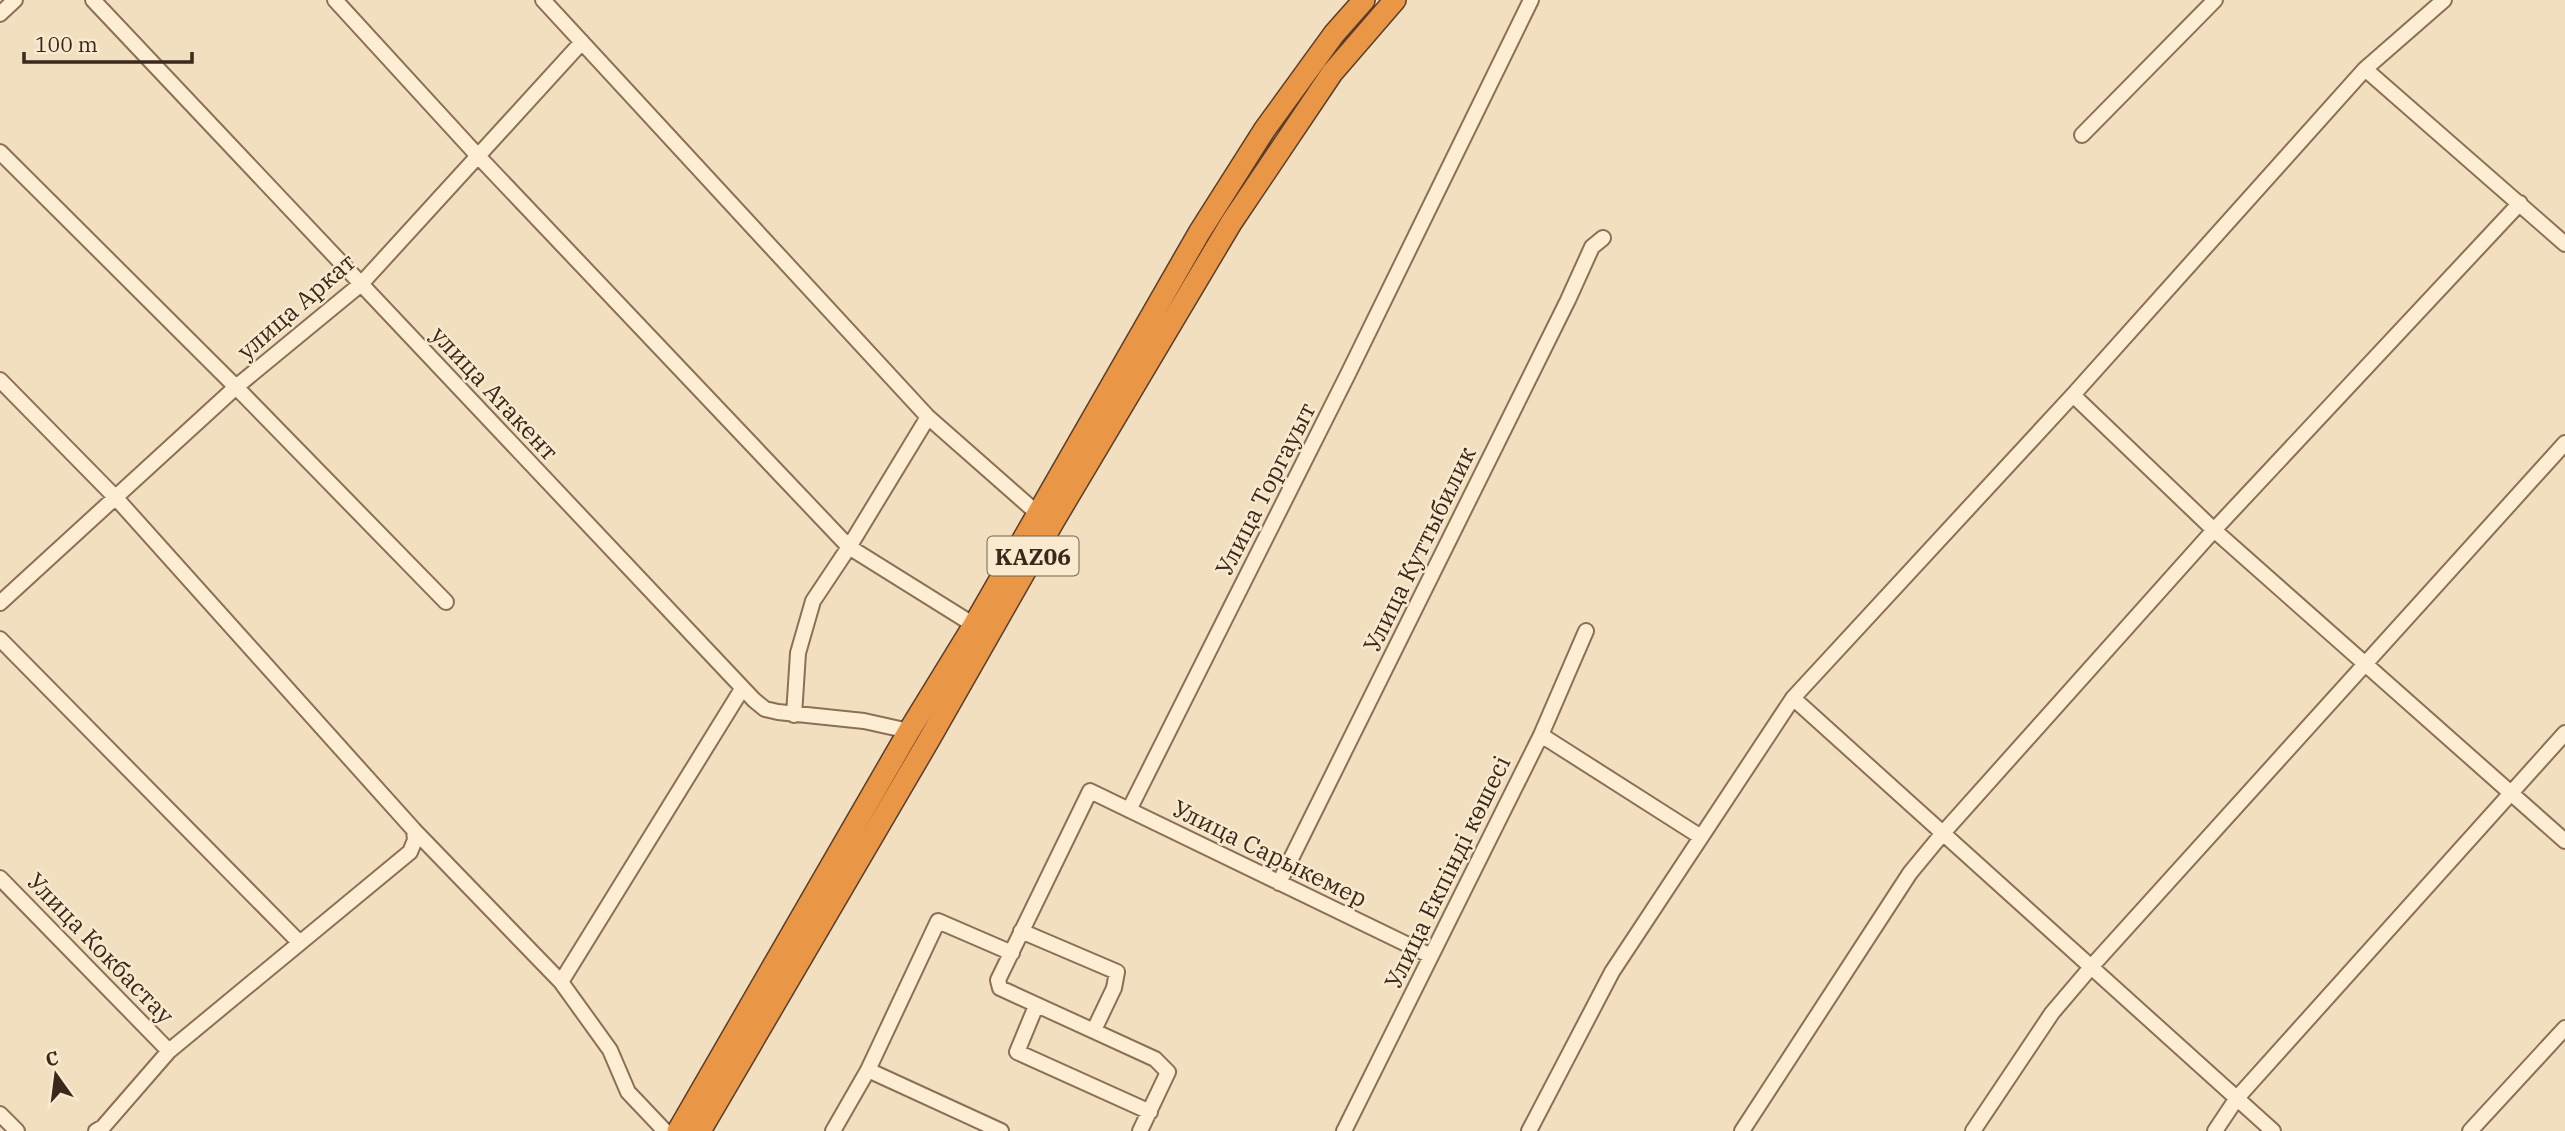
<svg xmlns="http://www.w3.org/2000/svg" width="2565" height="1131" font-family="'IBM Plex Serif',serif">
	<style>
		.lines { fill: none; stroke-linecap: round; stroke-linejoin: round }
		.minor-casing { stroke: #8c6f55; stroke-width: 18 }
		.highway-casing { stroke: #593d2a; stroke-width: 24 }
		.minor { stroke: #fcedd3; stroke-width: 14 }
		.highway { stroke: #e99647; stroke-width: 21 }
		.labels { text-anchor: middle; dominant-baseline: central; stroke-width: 5; stroke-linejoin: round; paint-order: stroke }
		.shield { fill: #f8e9cf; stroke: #736251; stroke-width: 2 }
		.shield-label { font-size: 23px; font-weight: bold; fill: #3a281b }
		.street-label { font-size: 24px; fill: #3a281b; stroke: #f8e9cf }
	</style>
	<rect width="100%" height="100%" fill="#f2dfbf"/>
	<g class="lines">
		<g class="minor-casing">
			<path id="minor" d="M93,0L754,700L765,709L778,712L864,721L909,731
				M335,0L478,156L849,547L974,625
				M543,0L928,417L1037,513
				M0,14L15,0
				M2365,69L2565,244
				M2082,135L2215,0
				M0,152L236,387L361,284L582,42
				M0,380L116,498L414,830L561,982L610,1050L628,1092L665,1131
				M2073,395L2214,530L2565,841
				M0,603L236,387L446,602
				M0,639L299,942
				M1793,698L2273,1131
				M794,715L798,653L813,601L849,547L928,417
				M1541,735L1701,837
				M1129,810L1348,374L1531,0
				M0,878L169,1051
				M1279,883L1568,300L1592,247L1603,238
				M1021,931L1117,972L1114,988L1094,1030
				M561,982L742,689
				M1036,1006L1017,1052L1150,1112
				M868,1070L1001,1131
				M0,1114L17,1131
				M96,1131L103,1127L169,1051L410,852L415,840L414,830
				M833,1131L868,1070L938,921L1012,953
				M1140,1131L1168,1072L1155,1059L1000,988L998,980L1090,791L1431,956
				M1344,1131L1541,735L1586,631
				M1529,1131L1612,972L1793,698L2073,395L2365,69L2444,0
				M1742,1131L1910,873L1943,833L2214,530L2520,203
				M1973,1131L2052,1013L2092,966L2565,443
				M2215,1131L2237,1098L2565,733
				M2470,1131L2565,1028"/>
		</g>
		<g class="highway-casing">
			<path id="highway" d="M678,1131L909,731L974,625L1199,233L1265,129L1334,34L1364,0
				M700,1131L930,738L1053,522L1231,223L1332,73L1395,0"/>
		</g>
		<use href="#minor" class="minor"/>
		<use href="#highway" class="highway"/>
	</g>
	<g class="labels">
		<rect class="shield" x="987.5" y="536.5" width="91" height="39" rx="5"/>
		<g class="shield-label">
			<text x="1033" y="556">KАZ06</text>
		</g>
		<g class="street-label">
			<text transform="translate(296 306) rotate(-41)">улица Аркат</text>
			<text transform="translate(495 393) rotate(47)">улица Атакент</text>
			<text transform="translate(1265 489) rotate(-63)">Улица Торгауыт</text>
			<text transform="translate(1419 549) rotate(-64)">Улица Куттыбилик</text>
			<text transform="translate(1270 853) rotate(26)">Улица Сарыкемер</text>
			<text transform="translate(1447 872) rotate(-64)">Улица Екпінді көшесі</text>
			<text transform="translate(101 948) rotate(46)">Улица Кокбастау</text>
		</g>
	</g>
	<g transform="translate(56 1075) rotate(346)" stroke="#f8e9cf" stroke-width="5" paint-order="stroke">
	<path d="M0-5L12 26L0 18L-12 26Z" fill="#3a281b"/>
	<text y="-10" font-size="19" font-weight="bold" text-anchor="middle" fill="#3a281b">С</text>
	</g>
	<path d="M24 52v10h168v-10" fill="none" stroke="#3a281b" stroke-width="3.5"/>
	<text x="35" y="52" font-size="21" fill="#3a281b" stroke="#f8e9cf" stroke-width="5" paint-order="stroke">100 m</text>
</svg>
